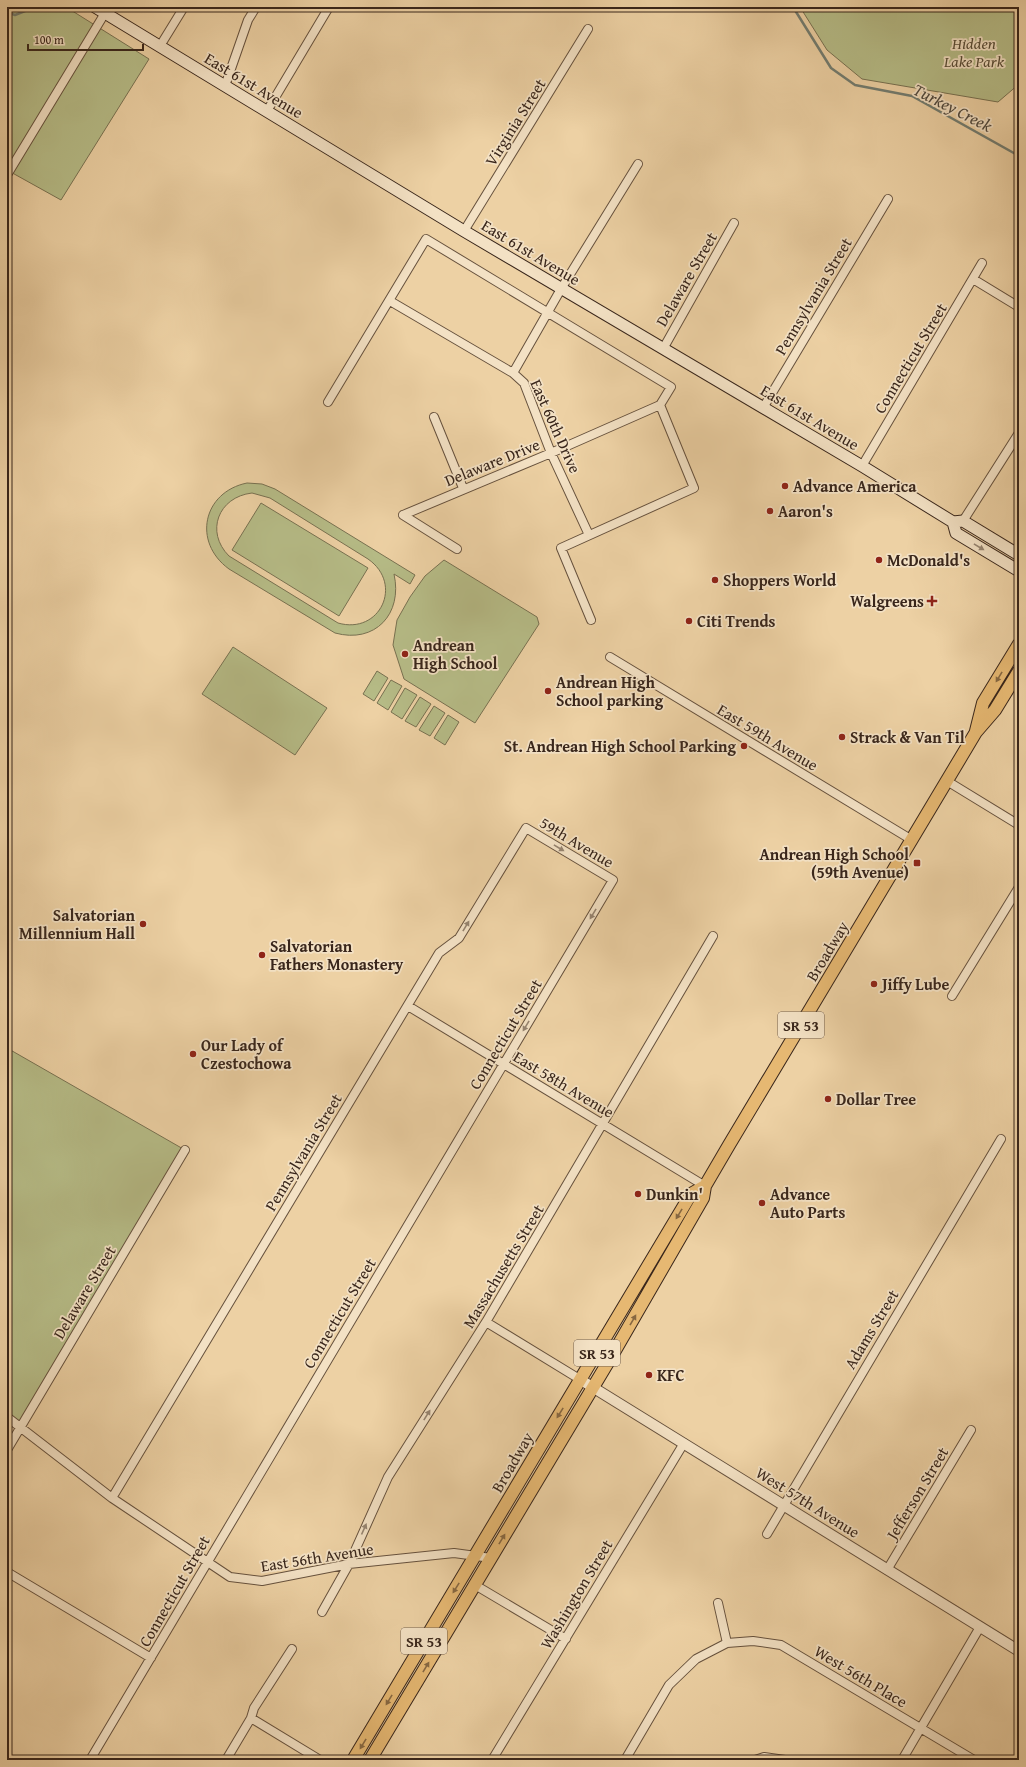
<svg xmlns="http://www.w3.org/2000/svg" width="1026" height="1767" font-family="'Gentium Book Plus',serif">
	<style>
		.green { fill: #b6bc87; stroke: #787151; fill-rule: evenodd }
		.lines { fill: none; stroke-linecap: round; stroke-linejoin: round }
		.stream { stroke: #737d71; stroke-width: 2.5 }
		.minor-casing { stroke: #66513d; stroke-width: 10 }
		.tertiary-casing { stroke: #66513d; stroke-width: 12 }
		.secondary-casing { stroke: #39261b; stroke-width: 13 }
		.primary-casing { stroke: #39261b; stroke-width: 14 }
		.minor { stroke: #f3e1c4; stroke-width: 8 }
		.tertiary { stroke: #f3e1c4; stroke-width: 10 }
		.secondary { stroke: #f3e1c4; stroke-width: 11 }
		.primary { stroke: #e6b872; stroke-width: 12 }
		.oneway { fill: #968470 }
		.oneway2 { fill: #876842 }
		.poi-dot { fill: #8f2418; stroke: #f3e1c4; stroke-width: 1.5 }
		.labels { text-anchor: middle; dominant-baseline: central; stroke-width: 3.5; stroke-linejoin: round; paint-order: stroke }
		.shield { fill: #f3e1c4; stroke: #715e4e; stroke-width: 1 }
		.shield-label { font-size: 15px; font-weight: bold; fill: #39261b }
		.park-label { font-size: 16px; font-style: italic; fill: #584c36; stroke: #f3e1c4 }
		.street-label { font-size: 16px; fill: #39261b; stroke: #f3e1c4 }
		.poi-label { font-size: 16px; font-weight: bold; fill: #39261b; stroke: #f3e1c4; text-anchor: start }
		.water-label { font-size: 17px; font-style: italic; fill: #514a3f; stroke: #f3e1c4 }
	</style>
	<rect width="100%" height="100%" fill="#edd1a4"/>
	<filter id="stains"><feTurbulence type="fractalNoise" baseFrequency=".005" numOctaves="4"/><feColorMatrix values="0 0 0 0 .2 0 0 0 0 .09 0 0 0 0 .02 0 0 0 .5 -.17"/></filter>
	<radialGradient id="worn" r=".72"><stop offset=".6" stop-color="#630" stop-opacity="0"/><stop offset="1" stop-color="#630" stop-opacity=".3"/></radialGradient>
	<path class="green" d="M7,7H66L149,59L61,200L7,170Z
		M800,7H1019V84L998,102L862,79L827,50Z
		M247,483L262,484L275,489L415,575L410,584L394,574C403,614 375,644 335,633L229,569C192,542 203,492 247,483ZM252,493L270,498L368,559C404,584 380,635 338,623L229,556C205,532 218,497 252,493Z
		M261,503L368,568L339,616L232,550Z
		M444,560L537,617L539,624L475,723L404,679L393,645L397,620L410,597L425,576Z
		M233,647L327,708L295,755L202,694Z
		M377,671L388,678L374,701L363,694Z
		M391,680L402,686L388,710L377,703Z
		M405,688L417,695L402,719L391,712Z
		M420,697L431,704L416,727L405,721Z
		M434,706L445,713L430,736L419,730Z
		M448,715L459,722L445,745L434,738Z
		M7,1048L185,1150L20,1427L7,1417Z"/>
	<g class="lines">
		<path class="stream" d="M793,7L831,68L855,85L912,96L1019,156
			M7,12L15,15L35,7"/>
		<g class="minor-casing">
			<path id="minor" d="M160,46L184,7
				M225,86L248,20L256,7
				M267,111L329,7
				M7,175L105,13
				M464,231L588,29
				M973,279L1019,307
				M390,301L513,373L524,383L551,453L589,535
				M663,349L734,223
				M513,373L561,289L638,164
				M328,402L426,239L671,387L660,405L551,453L403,515
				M763,408L888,199
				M434,417L463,488
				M862,466L982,263
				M403,515L457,549
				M963,521L1019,433
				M591,620L561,548L694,488L660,405
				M610,657L912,840
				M947,781L1019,825
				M952,996L1019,887
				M408,1006L705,1186
				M486,1322L581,1380
				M7,1417L112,1498L230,1577L262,1581L349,1564L454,1553L491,1558
				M7,1450L185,1150
				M767,1534L1001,1139
				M887,1570L971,1430
				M7,1572L151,1658
				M475,1585L566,1639
				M718,1603L727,1643
				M322,1612L349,1564L388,1477L486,1322L713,936
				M251,1718L320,1760
				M90,1760L613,880L526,828L459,938L439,953L112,1498
				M226,1760L251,1718L254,1708L292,1649
				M492,1760L684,1443
				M625,1760L669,1685L696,1659L727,1643L753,1641L781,1645L974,1760
				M755,1760L764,1757L785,1760
				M902,1760L980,1627"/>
		</g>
		<g class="tertiary-casing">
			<path id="tertiary" d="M581,1380L1019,1651"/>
		</g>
		<g class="secondary-casing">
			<path id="secondary" d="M95,7L464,231L862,466L953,522L963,521L1019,555
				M953,522L956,533L1019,571"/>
		</g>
		<g class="primary-casing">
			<path id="primary" d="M976,731L983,703L1019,644
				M353,1760L691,1194L705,1186
				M370,1760L613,1354L703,1198L705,1186L729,1145L976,732L995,710L1019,671"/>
		</g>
		<use href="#minor" class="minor"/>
		<use href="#tertiary" class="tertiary"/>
		<use href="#secondary" class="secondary"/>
		<use href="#primary" class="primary"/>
	</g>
	<defs><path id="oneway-solid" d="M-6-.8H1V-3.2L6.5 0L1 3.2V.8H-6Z"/></defs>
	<g class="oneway">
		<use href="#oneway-solid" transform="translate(979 547) rotate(31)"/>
		<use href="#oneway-solid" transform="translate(559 848) rotate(31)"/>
		<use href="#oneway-solid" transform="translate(593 914) rotate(121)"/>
		<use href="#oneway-solid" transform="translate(466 926) rotate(-59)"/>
		<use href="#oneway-solid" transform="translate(526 1026) rotate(121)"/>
		<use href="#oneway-solid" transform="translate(427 1415) rotate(-58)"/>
		<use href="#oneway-solid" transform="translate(364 1529) rotate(-66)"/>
	</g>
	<g class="oneway2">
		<use href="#oneway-solid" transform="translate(999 677) rotate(121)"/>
		<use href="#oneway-solid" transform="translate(679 1214) rotate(121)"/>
		<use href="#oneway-solid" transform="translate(633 1320) rotate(-60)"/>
		<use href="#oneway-solid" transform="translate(560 1413) rotate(122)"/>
		<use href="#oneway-solid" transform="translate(502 1539) rotate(-59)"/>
		<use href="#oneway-solid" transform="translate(456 1588) rotate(122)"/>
		<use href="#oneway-solid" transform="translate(426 1667) rotate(-59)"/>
		<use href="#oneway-solid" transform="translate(389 1700) rotate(121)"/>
		<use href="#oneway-solid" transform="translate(363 1744) rotate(121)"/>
	</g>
	<g class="poi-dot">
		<circle cx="785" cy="486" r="4"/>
		<circle cx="770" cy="511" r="4"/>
		<circle cx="879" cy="560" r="4"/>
		<circle cx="715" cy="580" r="4"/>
		<path d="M930 595h4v4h4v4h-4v4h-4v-4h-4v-4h4z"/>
		<circle cx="689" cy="621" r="4"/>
		<circle cx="405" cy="654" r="4"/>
		<circle cx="548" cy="691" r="4"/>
		<circle cx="842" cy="737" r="4"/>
		<circle cx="744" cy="746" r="4"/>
		<rect x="913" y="859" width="8" height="8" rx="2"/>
		<circle cx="143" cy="924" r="4"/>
		<circle cx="262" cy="955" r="4"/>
		<circle cx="874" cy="984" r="4"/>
		<circle cx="193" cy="1054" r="4"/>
		<circle cx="828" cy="1099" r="4"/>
		<circle cx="638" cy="1194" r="4"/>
		<circle cx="762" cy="1203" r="4"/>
		<circle cx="649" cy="1375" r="4"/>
	</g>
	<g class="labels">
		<g class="shield">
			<rect x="778" y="1012" width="46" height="26" rx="3"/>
			<rect x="574" y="1340" width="46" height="26" rx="3"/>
			<rect x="401" y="1628" width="46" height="26" rx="3"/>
		</g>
		<g class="shield-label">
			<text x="801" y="1025">SR 53</text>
			<text x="597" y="1353">SR 53</text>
			<text x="424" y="1641">SR 53</text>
		</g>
		<g class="park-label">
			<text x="974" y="43">Hidden<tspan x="974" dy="18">Lake Park</tspan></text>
		</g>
		<g class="street-label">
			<text transform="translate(254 85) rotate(31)">East 61st Avenue</text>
			<text transform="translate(515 122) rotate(-58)">Virginia Street</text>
			<text transform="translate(531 252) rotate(31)">East 61st Avenue</text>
			<text transform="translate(686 279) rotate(-60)">Delaware Street</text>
			<text transform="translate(813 296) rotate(-59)">Pennsylvania Street</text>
			<text transform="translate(910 358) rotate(-59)">Connecticut Street</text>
			<text transform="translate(810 417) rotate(31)">East 61st Avenue</text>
			<text transform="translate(556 426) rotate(66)">East 60th Drive</text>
			<text transform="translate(492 462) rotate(-22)">Delaware Drive</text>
			<text transform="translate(768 737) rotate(31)">East 59th Avenue</text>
			<text transform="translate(577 842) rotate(31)">59th Avenue</text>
			<text transform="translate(827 951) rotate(-59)">Broadway</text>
			<text transform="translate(505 1034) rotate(-59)">Connecticut Street</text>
			<text transform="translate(564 1084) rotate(31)">East 58th Avenue</text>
			<text transform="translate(303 1152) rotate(-59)">Pennsylvania Street</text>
			<text transform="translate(503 1266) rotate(-59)">Massachusetts Street</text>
			<text transform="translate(84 1292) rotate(-59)">Delaware Street</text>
			<text transform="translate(339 1313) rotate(-59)">Connecticut Street</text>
			<text transform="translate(871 1329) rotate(-59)">Adams Street</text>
			<text transform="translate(512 1462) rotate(-60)">Broadway</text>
			<text transform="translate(917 1493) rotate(-59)">Jefferson Street</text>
			<text transform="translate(808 1502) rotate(32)">West 57th Avenue</text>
			<text transform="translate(317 1557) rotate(-9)">East 56th Avenue</text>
			<text transform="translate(174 1591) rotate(-60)">Connecticut Street</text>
			<text transform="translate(576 1594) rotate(-59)">Washington Street</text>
			<text transform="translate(861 1676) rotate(31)">West 56th Place</text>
		</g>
		<g class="poi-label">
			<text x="793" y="486">Advance America</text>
			<text x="778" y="511">Aaron's</text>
			<text x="887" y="560">McDonald's</text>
			<text x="723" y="580">Shoppers World</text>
			<text x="924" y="601" text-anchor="end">Walgreens</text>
			<text x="697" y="621">Citi Trends</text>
			<text x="413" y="645">Andrean<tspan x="413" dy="18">High School</tspan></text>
			<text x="556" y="682">Andrean High<tspan x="556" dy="18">School parking</tspan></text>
			<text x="850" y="737">Strack &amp; Van Til</text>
			<text x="736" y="746" text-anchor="end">St. Andrean High School Parking</text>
			<text x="909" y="854" text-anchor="end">Andrean High School<tspan x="909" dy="18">(59th Avenue)</tspan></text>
			<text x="135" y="915" text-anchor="end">Salvatorian<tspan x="135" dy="18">Millennium Hall</tspan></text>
			<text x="270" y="946">Salvatorian<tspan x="270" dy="18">Fathers Monastery</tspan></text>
			<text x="882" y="984">Jiffy Lube</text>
			<text x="201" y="1045">Our Lady of<tspan x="201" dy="18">Czestochowa</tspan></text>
			<text x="836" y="1099">Dollar Tree</text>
			<text x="646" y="1194">Dunkin'</text>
			<text x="770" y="1194">Advance<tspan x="770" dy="18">Auto Parts</tspan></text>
			<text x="657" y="1375">KFC</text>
		</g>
		<g class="water-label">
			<text transform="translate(953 107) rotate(27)">Turkey Creek</text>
		</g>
	</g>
	<rect width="1026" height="1767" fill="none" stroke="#edd1a4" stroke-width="24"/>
	<rect x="8" y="8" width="1010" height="1751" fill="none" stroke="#39261b" stroke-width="2"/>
	<rect x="12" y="12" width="1002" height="1743" fill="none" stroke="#39261b"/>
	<path d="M28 44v6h115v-6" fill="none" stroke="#39261b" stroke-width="2"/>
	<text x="34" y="44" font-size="12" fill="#39261b" stroke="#f3e1c4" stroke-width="3" paint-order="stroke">100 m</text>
	<rect width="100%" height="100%" filter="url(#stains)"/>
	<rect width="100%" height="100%" fill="url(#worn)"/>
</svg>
